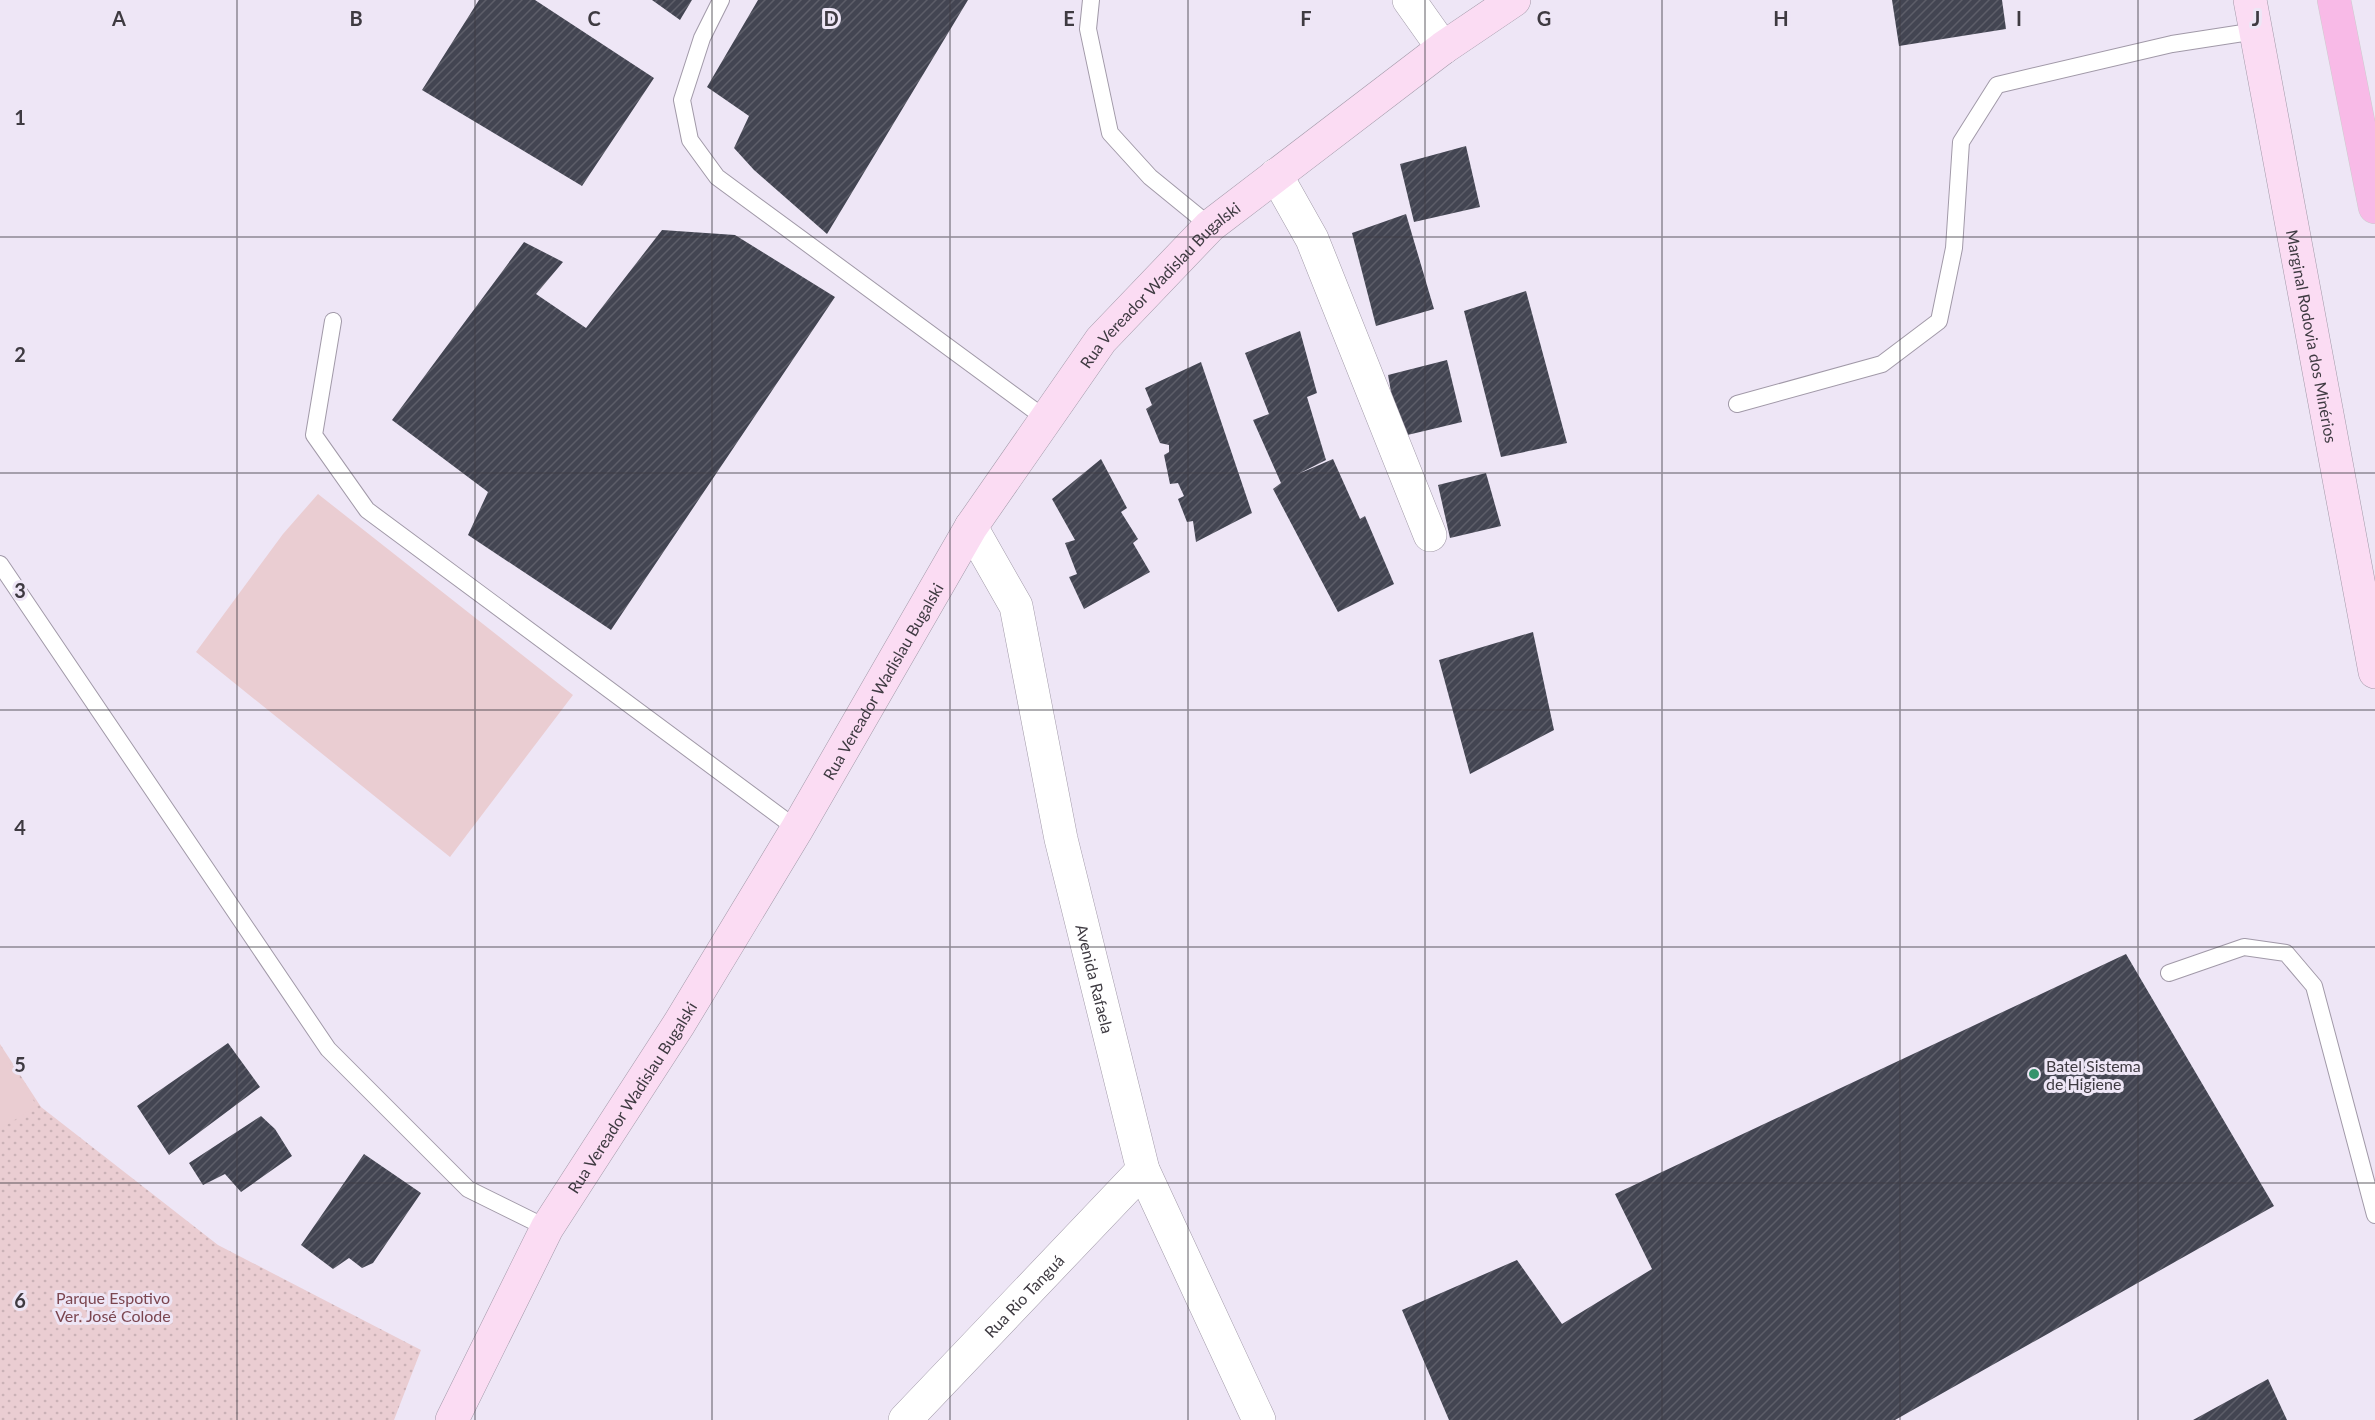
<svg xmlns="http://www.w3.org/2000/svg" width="2375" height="1420" font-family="Lato,sans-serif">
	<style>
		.park { fill: url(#park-dots) }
		.pitch { fill: #eacdd2 }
		.building { fill: url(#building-hatch) }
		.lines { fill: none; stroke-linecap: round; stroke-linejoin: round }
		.service-casing { stroke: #a199a8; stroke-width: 18 }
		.minor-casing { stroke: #a199a8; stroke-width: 34 }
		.tertiary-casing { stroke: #a199a8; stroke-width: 34 }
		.secondary-casing { stroke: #a199a8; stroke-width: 34 }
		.primary-casing { stroke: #cdccce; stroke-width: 34 }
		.service { stroke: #fff; stroke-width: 16 }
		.minor { stroke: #fff; stroke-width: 33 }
		.tertiary { stroke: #fff; stroke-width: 33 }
		.secondary { stroke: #fbdcf3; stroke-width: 33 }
		.primary { stroke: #f8bae7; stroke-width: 33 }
		.grid { fill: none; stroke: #3e3a41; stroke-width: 1.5; stroke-opacity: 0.55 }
		.poi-dot { fill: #35936b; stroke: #eee6f6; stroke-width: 2 }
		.labels { text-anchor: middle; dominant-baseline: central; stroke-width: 6; stroke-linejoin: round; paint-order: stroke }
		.street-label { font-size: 16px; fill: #3e3a41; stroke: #eee6f6 }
		.poi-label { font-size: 16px; fill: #3e3a41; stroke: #eee6f6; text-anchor: start }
		.park-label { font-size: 16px; fill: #7b4650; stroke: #eee6f6 }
		.grid-label { font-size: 20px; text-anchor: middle; font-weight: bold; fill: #3e3a41; stroke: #eee6f6; stroke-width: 6; stroke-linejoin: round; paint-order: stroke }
	</style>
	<defs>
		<pattern id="park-dots" width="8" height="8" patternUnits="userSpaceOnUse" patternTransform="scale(1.5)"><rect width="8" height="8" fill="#eacdd2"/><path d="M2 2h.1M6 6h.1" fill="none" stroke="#cab1b6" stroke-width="1.8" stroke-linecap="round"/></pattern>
		<pattern id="building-hatch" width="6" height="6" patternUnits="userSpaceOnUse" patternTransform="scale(1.5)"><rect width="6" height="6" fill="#434552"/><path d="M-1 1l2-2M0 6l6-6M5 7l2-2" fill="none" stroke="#5d5e69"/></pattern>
	</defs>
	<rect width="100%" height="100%" fill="#eee6f6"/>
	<path class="park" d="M0,1044L41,1107L218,1245L421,1350L394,1420H0Z"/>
	<path class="pitch" d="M318,494L573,695L450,857L196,652L283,534Z
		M0,1048L37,1106L0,1129Z"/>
	<path class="building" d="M479,0H535L654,78L582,186L422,90Z
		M652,0H692L680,20Z
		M758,0H968L827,234L754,170L734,148L749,116L707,87Z
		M1892,0H2002L2006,29L1899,46Z
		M1466,146L1480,207L1414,222L1400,164Z
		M1406,214L1434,309L1376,326L1352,233Z
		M662,230L735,235L835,297L611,630L468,535L488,492L392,420L524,242L563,262L536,294L586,328Z
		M1526,291L1567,443L1501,457L1464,311Z
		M1300,331L1317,393L1307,397L1326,460L1296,475L1333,459L1360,519L1365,516L1394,584L1338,612L1273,489L1281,483L1253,420L1269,414L1245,353Z
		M1447,360L1462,422L1399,437L1388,375Z
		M1201,362L1252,513L1196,542L1193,521L1187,522L1178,499L1184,496L1178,483L1170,484L1164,455L1169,452V445L1160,443L1146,409L1152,405L1145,388Z
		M1101,459L1127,508L1121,512L1138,539L1133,543L1150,572L1084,609L1069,577L1077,574L1065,543L1075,540L1052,499Z
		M1486,473L1501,526L1450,538L1438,485Z
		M1533,632L1554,730L1470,774L1439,660Z
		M2126,954L2274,1206L1895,1420H1449L1402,1310L1517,1260L1562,1324L1652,1269L1615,1194Z
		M228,1043L260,1087L169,1155L137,1106Z
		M261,1116L275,1129L292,1156L241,1192L225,1174L203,1185L189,1163Z
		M364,1154L421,1193L373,1263L362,1268L349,1258L333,1269L301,1245Z
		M2268,1379L2287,1420H2193Z"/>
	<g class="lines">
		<g class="service-casing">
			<path id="service" d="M721,0L702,38L682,100L690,140L717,177L1046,419
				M1091,0L1088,29L1110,133L1150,177L1210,226
				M333,321L314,435L367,510L797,829
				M1737,404L1882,364L1939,321L1954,248L1961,142L1997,85L2172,44L2256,31
				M0,564L328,1049L468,1189L547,1228
				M2169,973L2244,947L2286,953L2314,986L2375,1215"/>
		</g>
		<g class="minor-casing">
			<g id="minor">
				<path d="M1276,175L1312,239L1430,535"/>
				<path id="s1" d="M905,1420L1143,1170"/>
			</g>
		</g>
		<g class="tertiary-casing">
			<g id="tertiary">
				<path d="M1409,0L1443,48"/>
				<path id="s2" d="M971,527L1016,606L1061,839L1143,1170L1259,1420"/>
			</g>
		</g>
		<g class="secondary-casing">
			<g id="secondary">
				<path id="s3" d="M2250,0L2375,672"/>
				<path id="s4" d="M452,1420L547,1228L679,1024L797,829L971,527L1101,340L1210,226L1443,48L1514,0"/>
			</g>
		</g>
		<g class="primary-casing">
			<path id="primary" d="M2334,0L2375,207"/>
		</g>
		<use href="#service" class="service"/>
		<use href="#minor" class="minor"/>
		<use href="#tertiary" class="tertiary"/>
		<use href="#secondary" class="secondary"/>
		<use href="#primary" class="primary"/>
	</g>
	<path class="grid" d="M237,0V1420M475,0V1420M712,0V1420M950,0V1420M1188,0V1420M1425,0V1420M1662,0V1420M1900,0V1420M2138,0V1420M0,237H2375M0,473H2375M0,710H2375M0,947H2375M0,1183H2375"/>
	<circle class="poi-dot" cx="2034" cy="1074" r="6"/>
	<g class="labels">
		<g class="street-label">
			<text stroke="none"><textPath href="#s4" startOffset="1342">Rua Vereador Wadislau Bugalski</textPath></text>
			<text stroke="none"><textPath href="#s3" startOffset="342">Marginal Rodovia dos Minérios</textPath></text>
			<text stroke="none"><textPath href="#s4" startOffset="856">Rua Vereador Wadislau Bugalski</textPath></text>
			<text stroke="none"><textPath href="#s2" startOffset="472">Avenida Rafaela</textPath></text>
			<text stroke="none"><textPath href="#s4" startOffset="370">Rua Vereador Wadislau Bugalski</textPath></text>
			<text stroke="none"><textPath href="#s1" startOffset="172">Rua Rio Tanguá</textPath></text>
		</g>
		<g class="poi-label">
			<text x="2046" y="1065">Batel Sistema<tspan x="2046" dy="18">de Higiene</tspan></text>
		</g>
		<g class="park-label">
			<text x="113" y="1297">Parque Espotivo<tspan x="113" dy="18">Ver. José Colode</tspan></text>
		</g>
	</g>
	<g class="grid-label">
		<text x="119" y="26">A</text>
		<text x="356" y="26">B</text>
		<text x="594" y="26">C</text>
		<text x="831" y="26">D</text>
		<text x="1069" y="26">E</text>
		<text x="1306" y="26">F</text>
		<text x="1544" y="26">G</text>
		<text x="1781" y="26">H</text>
		<text x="2019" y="26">I</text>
		<text x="2256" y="26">J</text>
		<text x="20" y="125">1</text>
		<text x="20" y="362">2</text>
		<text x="20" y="598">3</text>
		<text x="20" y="835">4</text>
		<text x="20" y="1072">5</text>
		<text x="20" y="1308">6</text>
	</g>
</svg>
